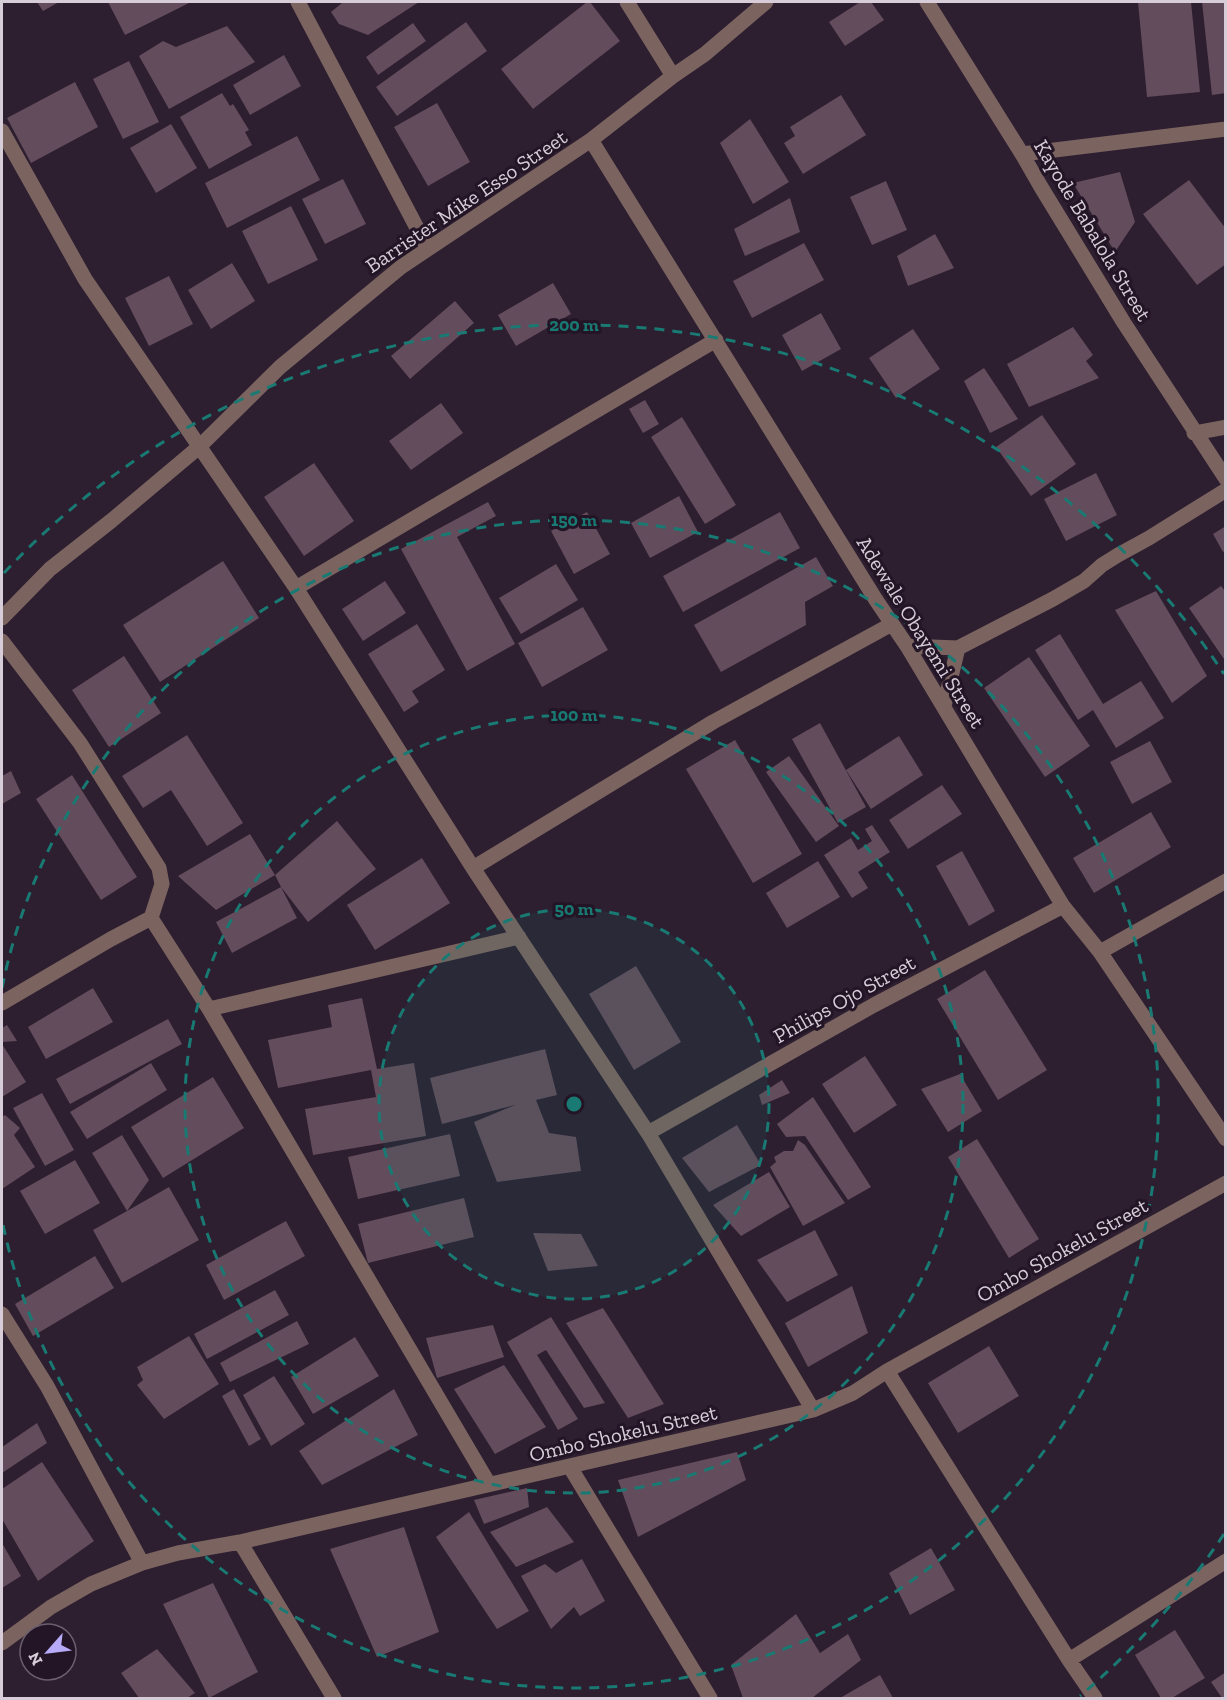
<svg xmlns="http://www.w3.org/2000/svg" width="1227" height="1700" font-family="'Zilla Slab',serif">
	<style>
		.building { fill: #634c5b }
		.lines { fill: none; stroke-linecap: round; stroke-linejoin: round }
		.minor { stroke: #7b6460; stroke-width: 15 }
		.ring { fill: none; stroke: #197a73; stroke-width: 3; stroke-dasharray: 10 8 }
		.labels { text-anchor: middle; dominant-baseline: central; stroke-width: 6; stroke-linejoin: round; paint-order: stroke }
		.street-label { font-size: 21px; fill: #d7cdd9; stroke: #231526 }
		.centre { fill: #197a73; stroke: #231526; stroke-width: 3 }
		.ring-label { font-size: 18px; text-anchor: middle; font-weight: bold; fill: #197a73; stroke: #231526; stroke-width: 6; stroke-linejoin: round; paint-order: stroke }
	</style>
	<rect width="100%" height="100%" fill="#2d1e30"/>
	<path class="building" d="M37,2H59L43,11Z
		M108,2H191L125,35Z
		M341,2H419L368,35L339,24L331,12L342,3Z
		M587,2H590L620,41L533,109L501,69Z
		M860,2H871L884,20L845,46L829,22Z
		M1138,2H1191L1200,92L1147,97Z
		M1202,2H1226V93L1212,95Z
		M466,22L487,51L397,116L376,87Z
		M413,23L426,41L378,75L366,57Z
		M227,26L255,62L169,109L139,56L163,41L176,47Z
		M284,55L301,86L250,115L233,85Z
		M129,61L159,122L123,139L93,79Z
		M75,82L98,127L31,163L7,118Z
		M222,93L230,106L233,104L249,130L245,132L252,145L209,169L180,117Z
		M841,95L866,135L803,174L784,143L795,136L790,127Z
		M437,103L470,162L428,186L394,127Z
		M750,119L789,182L753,204L720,143Z
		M171,124L197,168L156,193L130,148Z
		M297,136L320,180L227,228L205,183Z
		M1120,172L1135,222L1115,252L1073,183Z
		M343,179L366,224L325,244L302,199Z
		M1189,180L1226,229V264L1197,285L1143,214Z
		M886,181L907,230L872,245L850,197Z
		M790,198L800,232L745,256L734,229Z
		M291,206L318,260L268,284L242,231Z
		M935,234L954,268L908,286L897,256Z
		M804,243L824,280L752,318L733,281Z
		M232,263L255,301L211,329L188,290Z
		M169,276L193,324L149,346L125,298Z
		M553,283L571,314L516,346L498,315Z
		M455,301L474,323L410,379L391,356Z
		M821,313L841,349L802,371L782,335Z
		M1073,327L1093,355L1086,361L1099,378L1029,407L1007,364Z
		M913,329L940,369L896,398L869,358Z
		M984,368L1018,419L990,433L964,381Z
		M645,400L659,424L643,433L629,409Z
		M441,403L463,433L411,470L389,441Z
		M1042,415L1076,464L1031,496L996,447Z
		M682,417L736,505L705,524L651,437Z
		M314,463L354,521L304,556L264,497Z
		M1096,473L1117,515L1066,541L1044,499Z
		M679,496L698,532L650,558L631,523Z
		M488,502L496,516L457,537L515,644L467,671L401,549Z
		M587,512L610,554L574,574L551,531Z
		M780,512L800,548L683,612L663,576Z
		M1226,526V550L1223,552L1213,534Z
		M816,557L833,586L805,602L806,625L721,672L694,625Z
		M223,561L259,618L160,682L123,625Z
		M556,564L578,600L521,634L499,598Z
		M385,581L406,613L363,641L342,609Z
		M1221,586L1226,592V662L1189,608Z
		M1156,591L1207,676L1172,703L1115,610Z
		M583,607L608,650L542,687L518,643Z
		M417,624L445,670L412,691L419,702L404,712L368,654Z
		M1060,634L1103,704L1141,681L1164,718L1116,748L1093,710L1078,720L1035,650Z
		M124,656L161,713L109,747L72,690Z
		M1029,657L1090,746L1045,777L984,688Z
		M820,723L866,807L838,823L792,739Z
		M187,735L243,823L207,846L171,790L143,808L122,776Z
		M899,736L923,775L871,809L846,770Z
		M735,740L802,854L753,883L686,769Z
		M1150,741L1172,782L1132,804L1110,762Z
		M789,756L839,826L816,842L766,772Z
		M11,771L21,793L2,804V776Z
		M72,775L137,877L101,900L36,799Z
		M942,785L962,814L908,849L889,820Z
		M1151,812L1171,847L1094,893L1073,858Z
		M337,821L376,869L308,922L281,887L297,918L232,953L216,922L281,887L275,875Z
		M872,825L890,852L858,872L868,888L852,898L824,855L851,838L858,850L872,841L865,829Z
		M250,834L275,875L216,910L178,876Z
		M962,851L995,911L969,926L936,866Z
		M422,858L450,903L375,950L347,905Z
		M818,861L840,897L787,928L766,893Z
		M636,966L681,1042L634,1070L589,994Z
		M985,970L1047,1070L998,1100L937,999Z
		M93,988L113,1022L46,1059L28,1027Z
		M362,998L377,1069L414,1063L426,1136L313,1155L305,1109L376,1097L371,1070L278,1088L268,1040L332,1027L328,1005Z
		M168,1019L182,1044L70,1104L56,1079Z
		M7,1025L17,1041L2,1042V1028Z
		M2,1044L26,1082L2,1097Z
		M545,1049L557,1095L536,1100L549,1133L576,1137L581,1171L497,1182L474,1122L515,1105L442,1124L430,1078Z
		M865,1056L897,1105L854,1133L822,1084Z
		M151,1063L167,1090L87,1139L70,1112Z
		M960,1074L982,1111L948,1132L921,1089Z
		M213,1077L244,1128L163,1178L131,1127Z
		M782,1080L790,1093L762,1105L759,1095Z
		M42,1093L74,1150L45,1166L13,1108Z
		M813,1097L871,1187L848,1200L805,1136L786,1137L777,1124Z
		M5,1115L20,1128L14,1135L35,1167L2,1189V1117Z
		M737,1125L761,1165L709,1192L682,1158Z
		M450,1134L460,1176L358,1199L348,1157Z
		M122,1135L149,1180L127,1211L169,1187L199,1240L122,1283L93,1230L127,1211L92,1153Z
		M977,1139L1039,1239L1009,1258L948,1157Z
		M798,1140L805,1145L845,1203L803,1226L770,1167L776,1162L774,1157L784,1151H793Z
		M75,1160L100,1203L45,1234L20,1191Z
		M769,1172L790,1207L741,1236L713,1205Z
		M464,1198L474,1237L368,1263L358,1224Z
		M286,1221L305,1256L224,1300L206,1265Z
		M815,1230L838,1275L787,1302L757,1260Z
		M533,1233L581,1234L598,1266L548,1271Z
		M95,1256L114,1288L33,1336L15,1304Z
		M852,1286L868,1333L808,1367L785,1323Z
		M275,1290L289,1315L207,1359L194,1334Z
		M603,1308L664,1404L628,1418L566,1323Z
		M551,1317L605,1403L584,1408L546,1350L537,1355L578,1419L558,1430L507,1342Z
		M297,1321L309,1344L230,1382L220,1363Z
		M493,1325L504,1357L437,1378L426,1338Z
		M189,1336L219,1384L164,1419L137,1385L143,1380L137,1367Z
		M355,1337L379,1376L313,1414L291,1377Z
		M989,1346L1019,1396L958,1433L928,1383Z
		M504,1365L546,1427L495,1454L454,1389Z
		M274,1376L305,1424L271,1446L243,1395Z
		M234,1389L261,1439L249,1446L222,1396Z
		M394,1389L418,1435L322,1485L299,1451Z
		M37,1423L47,1443L2,1473V1447Z
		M737,1452L746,1480L638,1537L618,1480Z
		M42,1462L94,1541L38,1581L2,1519V1489Z
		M527,1488L529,1507L484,1524L474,1500Z
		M547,1507L574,1542L516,1567L490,1532Z
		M469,1512L529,1611L497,1629L436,1537Z
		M404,1527L439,1632L377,1657L330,1549Z
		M2,1543L21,1576L2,1588Z
		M931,1548L955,1590L910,1615L889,1573Z
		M582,1559L605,1601L580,1616L574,1607L551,1629L521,1576L545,1564L556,1573Z
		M213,1583L258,1672L209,1698L163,1604Z
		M796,1614L820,1653L848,1634L861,1660L812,1698H743L731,1665Z
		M1175,1630L1205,1678L1172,1698H1161L1135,1655Z
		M157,1649L195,1693L187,1698H139L121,1673Z
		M1226,1672V1698H1222L1211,1682Z
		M880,1675L893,1698H840Z"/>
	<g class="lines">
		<path class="minor" d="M298,2L427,247
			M627,2L673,76
			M927,2L1022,154L1041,187L1124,323L1226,479
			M2,131L85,279L296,588L473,868L648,1133L813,1410
			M591,140L876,600L907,646L1063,906L1100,952L1226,1139
			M1022,154L1226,129
			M1194,433L1226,427
			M296,588L716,340
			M2,618L50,569L111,521L199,447L280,367L401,267L591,140L673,76L705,54L766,2
			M2,641L80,743L159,868L162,884L151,918L209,1009L489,1484
			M907,646L958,648L1053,599L1084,581L1102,565L1118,555L1149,538L1226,490
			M944,706L958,648
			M473,868L713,722L892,624
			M1100,952L1226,881
			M2,1003L111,939L151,918
			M209,1009L519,937
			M648,1133L874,1005L1063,906
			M2,1314L47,1386L142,1563
			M887,1371L1069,1660L1095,1698
			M570,1467L710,1698
			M240,1542L334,1698
			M2,1643L51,1607L91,1584L142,1563L178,1553L240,1542L813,1410L853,1393L887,1371L1226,1183
			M1069,1660L1226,1561"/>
	</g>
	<circle cx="574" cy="1104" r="195" fill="#197a73" fill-opacity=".12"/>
	<g class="ring">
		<circle cx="574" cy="1104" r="195"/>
		<circle cx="574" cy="1104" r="389"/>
		<path d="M2 988A584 584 0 1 1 2 1220"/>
		<path d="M1224 1534A779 779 0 0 1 1080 1696M4 573A779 779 0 0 1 1224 674"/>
	</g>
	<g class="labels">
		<g class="street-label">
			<text transform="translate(466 201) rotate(-34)">Barrister Mike Esso Street</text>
			<text transform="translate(1093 230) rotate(59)">Kayode Babalola Street</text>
			<text transform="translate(921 632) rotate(58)">Adewale Obayemi Street</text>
			<text transform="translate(844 999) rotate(-29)">Philips Ojo Street</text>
			<text transform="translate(1062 1250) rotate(-29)">Ombo Shokelu Street</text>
			<text transform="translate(623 1433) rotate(-13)">Ombo Shokelu Street</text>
		</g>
	</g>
	<circle cx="574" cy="1104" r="9" class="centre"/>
	<g class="ring-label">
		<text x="574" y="331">200 m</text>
		<text x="574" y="526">150 m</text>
		<text x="574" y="721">100 m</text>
		<text x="574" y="915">50 m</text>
	</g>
	<rect width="1227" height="1700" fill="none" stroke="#d7cdd9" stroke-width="6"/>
	<g transform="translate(48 1652) rotate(242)"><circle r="28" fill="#231526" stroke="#6b5f6e" stroke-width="1.5"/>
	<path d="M0-4.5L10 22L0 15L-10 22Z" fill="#b7abf8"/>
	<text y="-9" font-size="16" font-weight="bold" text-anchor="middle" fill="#d7cdd9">N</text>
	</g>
</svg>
